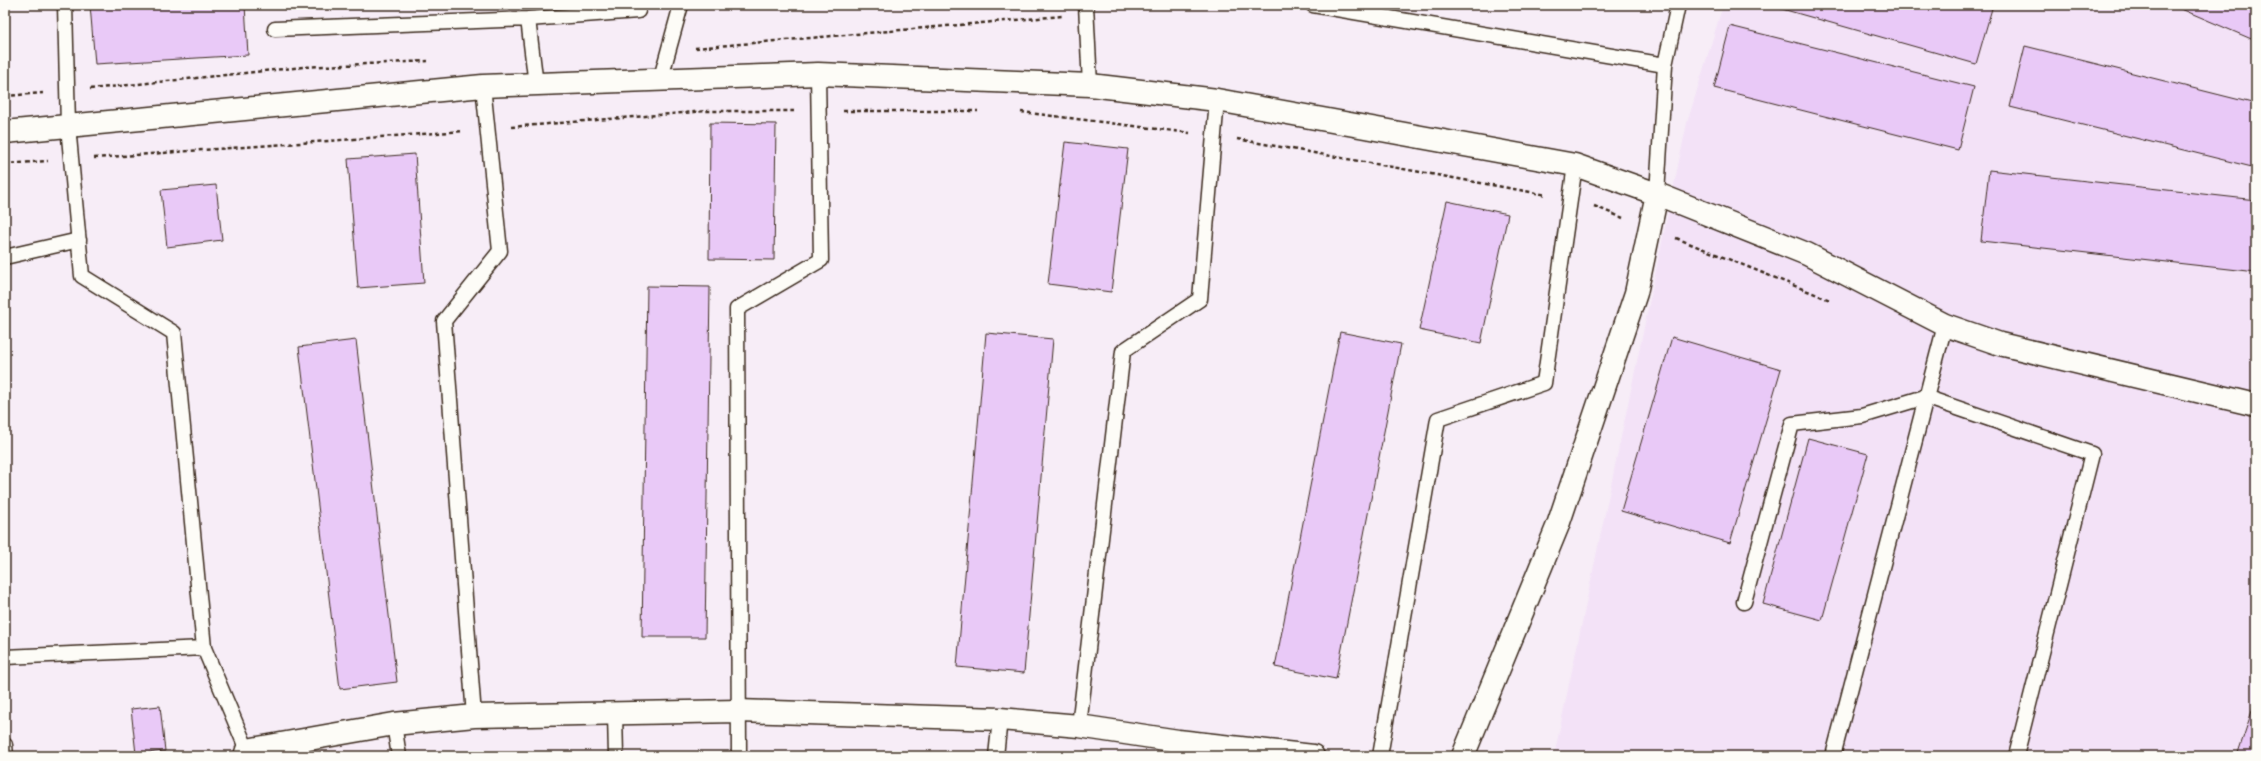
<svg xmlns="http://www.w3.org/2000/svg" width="2261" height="761" font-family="'Playpen Sans',sans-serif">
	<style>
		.built { fill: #f3e2f7 }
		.building { fill: #e9c9f7; stroke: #3b2a1e }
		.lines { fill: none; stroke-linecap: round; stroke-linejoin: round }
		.lane-casing { stroke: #3b2a1e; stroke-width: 17 }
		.street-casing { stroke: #3b2a1e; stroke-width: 25 }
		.secondary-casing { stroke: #3b2a1e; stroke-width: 25 }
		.path { stroke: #3b2a1e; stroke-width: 2.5; stroke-dasharray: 4 3; stroke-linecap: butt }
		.lane { stroke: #fdfcf7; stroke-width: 14 }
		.street { stroke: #fdfcf7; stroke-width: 22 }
		.secondary { stroke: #fdfcf7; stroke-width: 22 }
	</style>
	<rect width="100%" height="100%" fill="#f7edf7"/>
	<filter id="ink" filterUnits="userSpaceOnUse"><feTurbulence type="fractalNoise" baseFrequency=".025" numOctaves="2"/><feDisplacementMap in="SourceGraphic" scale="8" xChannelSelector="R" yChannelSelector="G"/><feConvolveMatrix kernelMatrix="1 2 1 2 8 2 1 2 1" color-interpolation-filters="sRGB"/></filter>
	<g filter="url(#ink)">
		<path class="built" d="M1723,5H2256V756H1554L1687,123Z"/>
		<path class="building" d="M90,5H245L248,55L95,64Z
			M1768,5H1993L1976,64Z
			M2172,5H2256V41Z
			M1730,26L1974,87L1958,150L1714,88Z
			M2025,46L2256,104V168L2010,107Z
			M710,123L776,124L774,260L709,259Z
			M1065,142L1128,149L1111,292L1048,284Z
			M415,154L424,283L358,288L348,159Z
			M1989,170L2256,200V272L1981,241Z
			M216,185L222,240L167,247L161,190Z
			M1447,201L1508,214L1481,343L1419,330Z
			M647,286L710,287L705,637H642Z
			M1340,332L1401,344L1336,679L1275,667Z
			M986,333L1053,339L1024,673L957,667Z
			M1672,337L1781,369L1730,543L1621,511Z
			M356,340L397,682L340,689L299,347Z
			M1808,438L1868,454L1822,620L1763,604Z
			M2256,699V756H2237Z
			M160,706L165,751L136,754L131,709Z"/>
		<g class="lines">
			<g class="lane-casing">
				<path id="lane" d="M65,5L68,126L82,276L174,333L204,648L247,750
					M1086,5L1090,85
					M1313,5L1665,65
					M528,19L536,85
					M275,29L528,19L638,11
					M660,81L681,5
					M1657,194L1665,65L1678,5
					M5,257L79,240
					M1744,602L1792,424L1862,416L1925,397L2092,454L2016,756
					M5,657L204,648
					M615,714L616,756
					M474,716L444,321L500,251L483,86
					M394,724L399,756
					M1079,726L1123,351L1200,299L1217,100
					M5,745L6,756
					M739,756L737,309L821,260L818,74
					M996,756L1000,719
					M1176,756L1178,741
					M1380,756L1438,419L1544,383L1575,165
					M1833,756L1945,325"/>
			</g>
			<g class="street-casing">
				<path id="street" d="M245,756L247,750L394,724L474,716L738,711L1000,719L1079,726L1178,741L1313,756
					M1463,756L1558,525L1636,293L1657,194"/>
			</g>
			<g class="secondary-casing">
				<path id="secondary" d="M5,132L483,86L818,74L1090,85L1217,100L1575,165L1657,194L1807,254L1945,325L2000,344L2256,405"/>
			</g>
			<path class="path" d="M695,48L1062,16
				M90,89L303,67L428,61
				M5,96L43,93
				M843,111H978
				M1021,112L1190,133
				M511,127L707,111H794
				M1237,139L1547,195
				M94,158L464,131
				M5,164L48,161
				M1594,206L1623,218
				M1676,238L1830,300"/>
			<use href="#lane" class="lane"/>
			<use href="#street" class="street"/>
			<use href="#secondary" class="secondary"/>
		</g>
	</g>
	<rect width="2261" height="761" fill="none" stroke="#fdfcf7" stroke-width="20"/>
	<rect x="10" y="10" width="2241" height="741" fill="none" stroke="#3b2a1e" stroke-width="1.5" filter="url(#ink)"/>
</svg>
